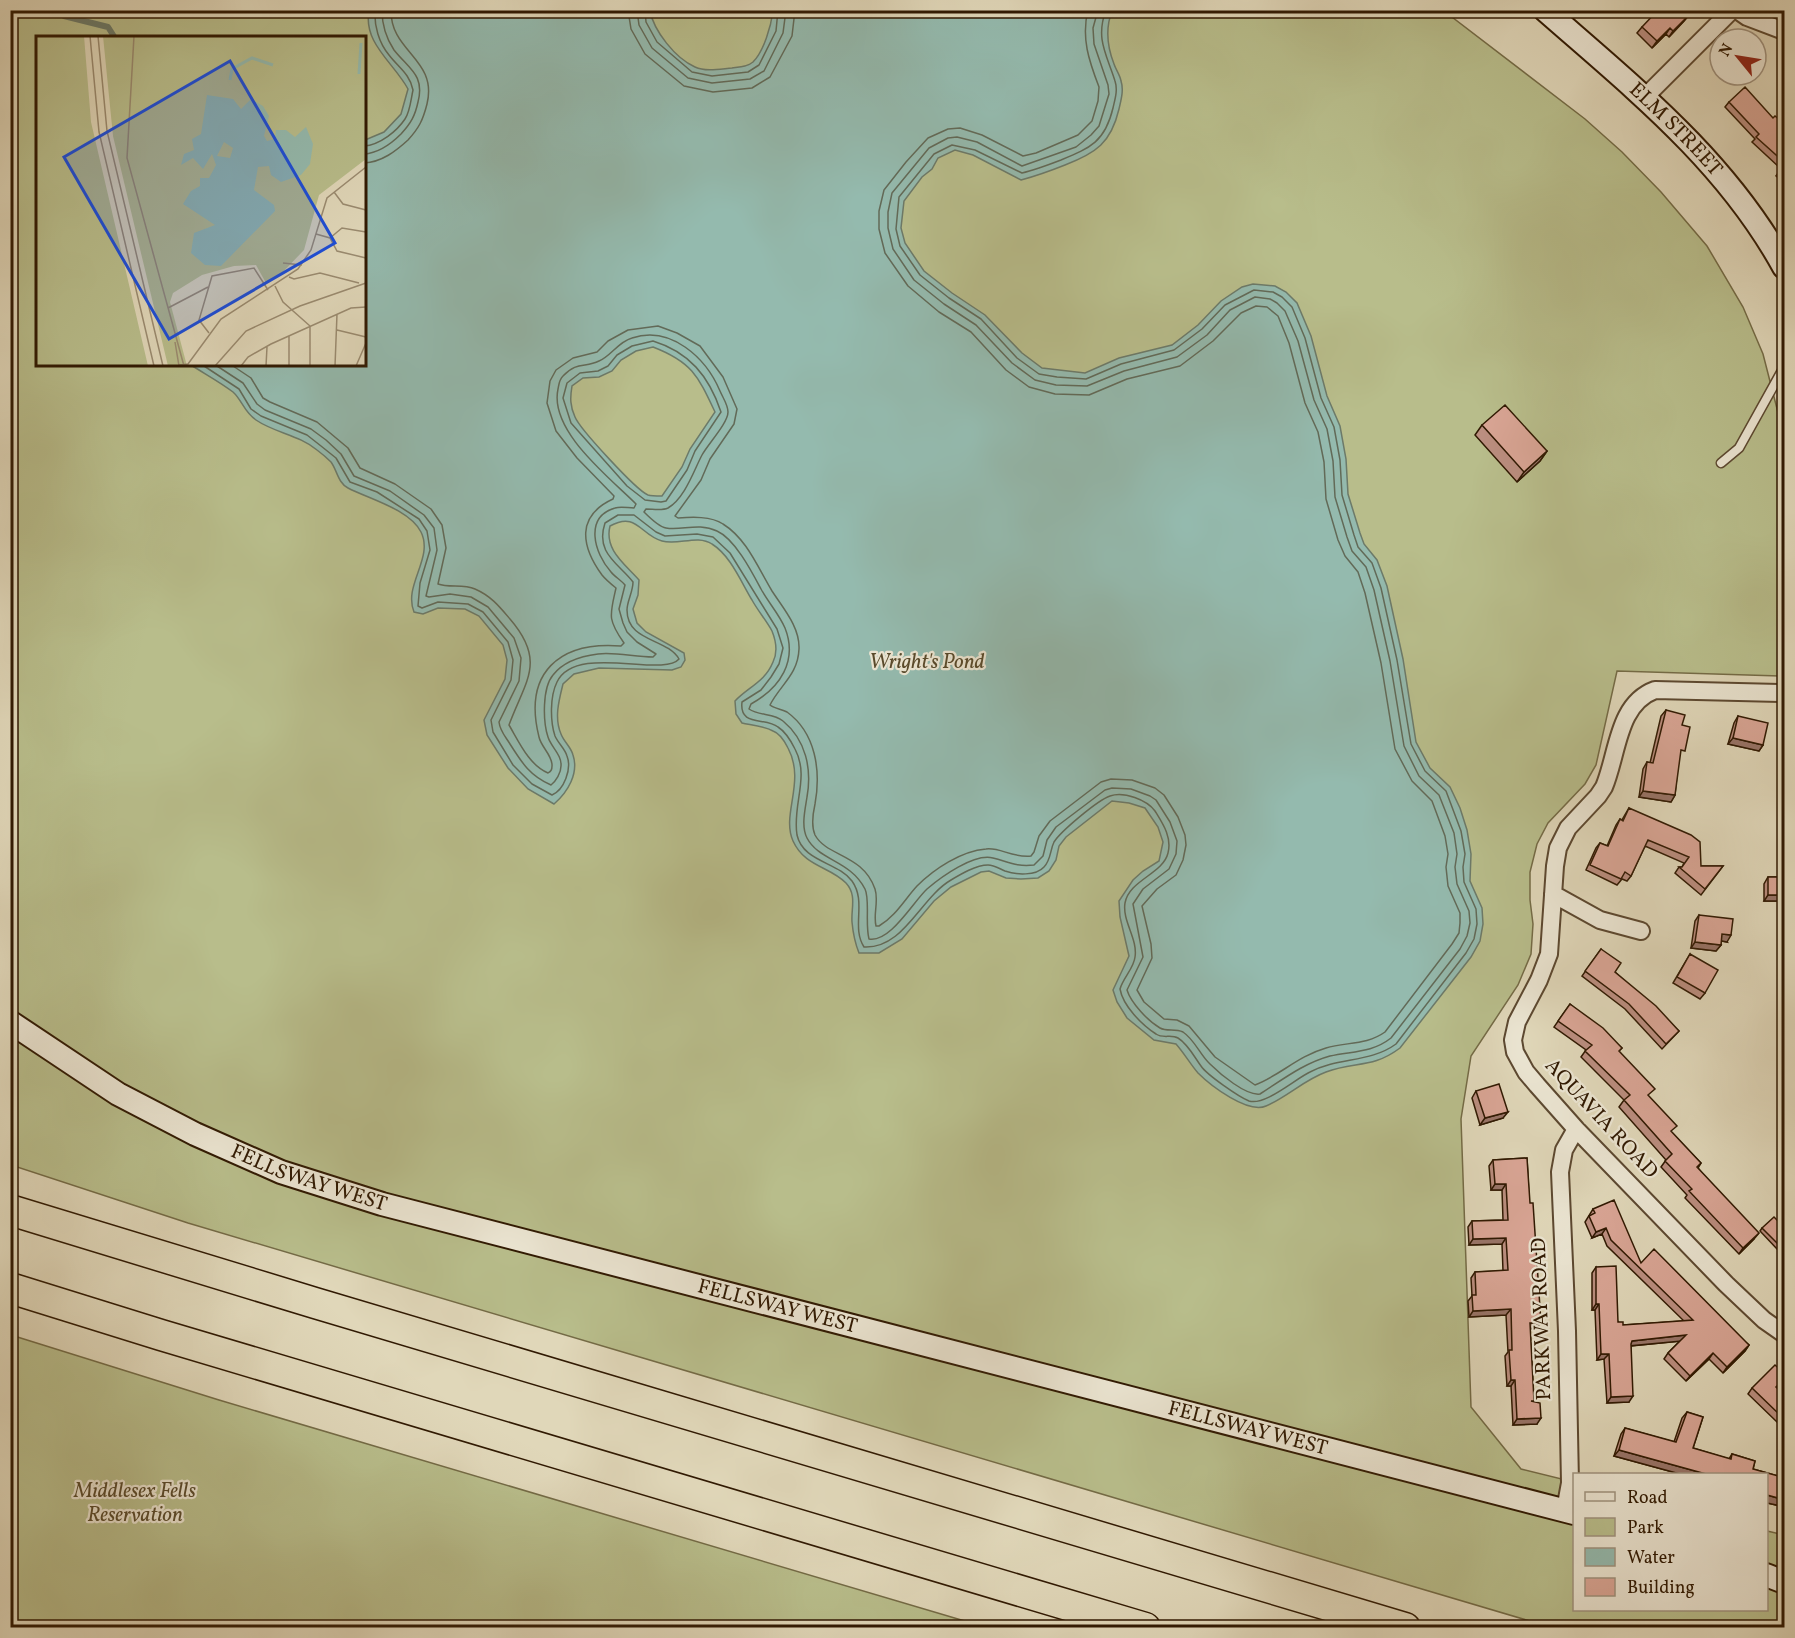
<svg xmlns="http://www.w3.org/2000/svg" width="1795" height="1638" font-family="Vollkorn,serif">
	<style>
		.green { fill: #b8bd8b; stroke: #746b46; stroke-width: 1.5; fill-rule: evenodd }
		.water { fill: #94baae; stroke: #6c7a69; stroke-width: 1.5; fill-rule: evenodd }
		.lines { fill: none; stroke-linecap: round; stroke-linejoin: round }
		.shore { stroke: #626a58; stroke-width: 1.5 }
		.stream { stroke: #6c7a69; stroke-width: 6 }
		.lane-casing { stroke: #5c4830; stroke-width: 11 }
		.street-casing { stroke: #5c4830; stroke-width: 20 }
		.secondary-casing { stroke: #301902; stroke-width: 26 }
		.highway-casing { stroke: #301902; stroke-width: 33 }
		.lane { stroke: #ebe5d2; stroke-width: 8 }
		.street { stroke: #ebe5d2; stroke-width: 16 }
		.secondary { stroke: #ebe5d2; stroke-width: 22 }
		.highway { stroke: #e0d7b9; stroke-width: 30 }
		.wall { fill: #bb8e80; stroke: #301902; stroke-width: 1.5 }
		.shaded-wall { fill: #987468; stroke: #301902; stroke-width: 1.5 }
		.building { fill: #d9a595; stroke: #301902; stroke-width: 1.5 }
		.labels { text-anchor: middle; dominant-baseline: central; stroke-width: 4.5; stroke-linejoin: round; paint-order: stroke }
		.street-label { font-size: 21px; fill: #301902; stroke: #ebe5d2 }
		.park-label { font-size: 21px; font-style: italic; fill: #594a2b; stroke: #ebe5d2 }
		.inset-river { fill: none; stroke: #94baae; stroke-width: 3 }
		.inset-road { fill: none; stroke: #9a8b70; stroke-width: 1.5 }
		.view { fill: #1d4ed8; fill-opacity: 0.15; stroke: #1d4ed8; stroke-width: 3 }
		.inset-edge { fill: none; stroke: #301902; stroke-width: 3 }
	</style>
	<rect width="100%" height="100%" fill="#e0d7b9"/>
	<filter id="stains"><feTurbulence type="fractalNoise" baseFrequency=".00333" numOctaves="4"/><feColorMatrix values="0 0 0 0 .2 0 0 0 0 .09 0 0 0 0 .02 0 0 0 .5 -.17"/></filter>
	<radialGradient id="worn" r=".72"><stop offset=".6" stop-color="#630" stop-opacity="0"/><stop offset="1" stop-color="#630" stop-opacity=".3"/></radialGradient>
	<path class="green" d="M11,11H1444L1585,119L1622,152L1661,192L1707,246L1743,307L1763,354L1784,436V676L1617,671L1596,765L1585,784L1548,823L1537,844L1530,872V900L1533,924L1531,954L1518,985L1471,1056L1461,1119L1471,1407L1521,1469L1574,1482V1610H1766L1767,1531L1784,1535V1627H1550L188,1223L11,1165ZM38,38H364V364H38Z
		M11,1335L219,1400L985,1627H11Z"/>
	<path class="water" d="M369,11H650C654,31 675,58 695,67C706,72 720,69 732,68C740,67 747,67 753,62C764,51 771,26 773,11H1112C1105,29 1107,46 1114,64C1116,70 1120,75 1121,81C1124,90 1121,100 1119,109C1111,143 1096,153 1065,165C1050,171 1036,176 1021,180L973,155L955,150L938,158L932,169L922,177L904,201L901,228L905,243L924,271L952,293L985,315L1022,353L1042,368L1085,373L1119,358L1172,345L1198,325L1221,301L1242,287L1253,284L1275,286L1286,292L1297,303L1311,336L1327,396L1340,426L1346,459L1348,494L1360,533L1364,544L1377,560L1387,586L1403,659L1416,742L1430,768L1450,787L1460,808L1467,830L1471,854L1470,881L1482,908L1483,924L1480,941L1471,957L1400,1048C1372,1069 1355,1061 1326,1072C1304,1080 1287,1097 1266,1106C1248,1114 1211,1086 1198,1073C1191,1065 1184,1053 1176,1044L1154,1040L1127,1018L1117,1002L1113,990L1129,956L1120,917L1119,901L1133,880L1143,871L1159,861L1163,842L1158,827L1145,808L1129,803L1112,801L1066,837L1059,846L1056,860L1049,871L1038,878L1021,879L1006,878L989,871L981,872L951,887L934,901L902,939L879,953H859C855,943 853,933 852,922C851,908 857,895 846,883C829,866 805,867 793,841C781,814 806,782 788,748C785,742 779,733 773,731C764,726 751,725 742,723L736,714L735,701C748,687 765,682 773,662C778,652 776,641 772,631C766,620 758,611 752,600C741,582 731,556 712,544C697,534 678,546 662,541C640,535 637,511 610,526C604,550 625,564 639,580L638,595L633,609L637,623L646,632L684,653L685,660L681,667L672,670L599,668L574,674L563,684C559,700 554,718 561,734C564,742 571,747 573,755C579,773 568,792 554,804L528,789L508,768L487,735L484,720L505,679L507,660L503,645L479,616L465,609L438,608L423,614L414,612C403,585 434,558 421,532C409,509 369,499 348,488C338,483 337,470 331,462C327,458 321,453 317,450C299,435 275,433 256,420C244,412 242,400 233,392C220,382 205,374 191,365L364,364L365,140L384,132L401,114L408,89C394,63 363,43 369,11ZM653,347C692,362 698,376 715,412L690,449L682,467L662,496C658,496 651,496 648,495C636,490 580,429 575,417C570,406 570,398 572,386L583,378L599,377L612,371L621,360L636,351Z"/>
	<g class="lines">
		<path class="shore" d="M628,10L631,29L645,54L684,86L713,92L752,88L770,77L792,36L795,10
			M637,10L639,25L652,48L688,78L712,83L750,79L764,71L783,33L786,10
			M645,10L646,22L657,42L692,72L712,76L748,72L759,65L776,31L778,10
			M364,146C380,145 397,131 405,119C410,112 411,99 413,90C410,74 398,67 389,55C379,43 374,26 375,10
			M364,154C379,153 391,144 401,134C411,123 415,116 418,102C425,75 409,69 394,50C386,38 382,24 382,10
			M364,163C382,162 396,151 408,140C419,128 423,120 427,104C438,59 390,52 391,10
			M653,341C689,352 709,376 721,412L695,451L687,470L666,501L661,502L645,500L627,486L571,423L563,398L567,383L580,373L598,371L608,366L617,355L632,346Z
			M201,364L239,389L251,409L261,416L307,435L321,446L336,458L350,482L377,492L419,519L427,531L430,550L420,583L418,606L422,608L438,602L468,604L483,612L508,642L513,660L511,680L491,720L493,732L513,765L532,784L552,795C564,790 572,769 567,756C565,749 558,743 555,736C550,721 550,696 557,682C576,643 663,678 679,659C667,638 627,642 627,610C627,601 633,592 633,582C618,563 595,553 605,523L618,515H634L656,532L665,536L697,534L713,537L730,553L777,629L783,648L779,664L771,677L761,690L742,702C739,727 765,717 778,727C786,732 791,741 795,749C810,777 792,805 797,835C803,862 838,862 852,881C867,902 851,927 864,947C904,949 920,898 951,880C961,874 976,865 988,865C994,865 1000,869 1005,871C1016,875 1036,876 1044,867C1051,860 1050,850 1054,842C1061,831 1098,800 1110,796C1124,791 1147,800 1155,811C1163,824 1172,837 1168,853C1163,874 1129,880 1125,903C1122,921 1138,939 1135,957C1134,968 1123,978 1120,989C1123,1006 1142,1025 1156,1034C1163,1039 1171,1034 1178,1038C1188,1044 1195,1058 1201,1066C1207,1075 1239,1097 1249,1101C1265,1106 1295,1079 1310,1072C1338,1057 1370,1063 1396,1044L1466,953L1474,939L1477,924L1476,909L1464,882L1463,867L1465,854L1461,831L1446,791L1425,771L1411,744L1397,660L1381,588L1372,563L1358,547L1354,535L1342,495L1340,460L1334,427L1321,398L1305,338L1292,307L1282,297L1273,292L1254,290L1225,305L1202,329L1174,350L1121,364L1086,379L1057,377L1039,374L1017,358L981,319L949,298L920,275L900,246L896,229L899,197L934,154L952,145L975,150L1022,173C1035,170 1048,165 1061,160C1090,148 1105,142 1113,108C1115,99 1118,90 1115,81C1107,55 1095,39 1106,10
			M214,364L243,383L257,404L265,410L311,429L326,440L341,454L354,476L390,491L424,515L434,528L437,550L426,596L429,597L450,594L471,597L488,607L514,638L521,658L519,681L499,722C500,731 505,736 510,744C522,763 530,776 551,785C556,781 561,773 561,766C562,755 551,747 548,737C543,722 542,688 553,675C563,662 582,656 598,654C616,652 635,657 653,657L656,654L637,642L627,632L623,623L619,609L625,585C621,580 615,577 611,572C594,553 584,517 615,508C621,506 628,508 634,508L636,504C609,477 549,431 558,389C559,384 559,380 563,376C577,361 585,368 599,361C611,356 618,342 632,338C671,325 706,358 720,391C723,398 728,405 728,412C728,423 708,444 702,455C694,470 685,498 668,508C662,511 653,509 646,509L644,512C650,518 659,527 666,528C682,531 698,522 717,531C735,539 752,572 761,589C768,602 779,614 785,628C798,661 780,688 751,704L749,709C759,716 774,713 783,721C806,740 812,769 807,797C805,810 801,826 807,838C819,861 850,860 865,889C870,899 865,924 869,939C890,943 913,902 927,889C941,877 974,853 993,858C1009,862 1016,867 1034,865L1043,856L1047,840L1056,827L1105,790L1112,788L1131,789L1150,796L1156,800L1170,822L1177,841L1176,854L1169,869L1143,889L1133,904L1143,957L1127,990C1131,1003 1148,1021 1160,1028C1167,1032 1175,1028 1183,1032C1195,1040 1200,1055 1210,1064C1220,1074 1246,1096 1260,1094C1282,1080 1304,1063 1330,1056C1352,1051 1372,1053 1391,1038L1460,949L1467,936L1470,923L1469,911L1457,884L1455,867L1457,854L1454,833L1439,795L1419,776L1404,746L1390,661L1374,590L1366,567L1352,551L1347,537L1335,497L1333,461L1327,429L1314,400L1298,341L1285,311L1277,303L1270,299L1255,297L1230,310L1207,335L1177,357L1124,371L1087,386L1056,385L1035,380L1012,363L976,325L944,304L914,280L893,249L888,228V212L892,193L929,148L948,138L957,137L977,142L1022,166L1076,147L1091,135L1099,126L1109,94L1108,85L1094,44L1093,28L1098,10
			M230,364L251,378L263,398L270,402L317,422L348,448L360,468L395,484L431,509L442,525L446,548L438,584C449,588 463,584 475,589C491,596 499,606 510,619C547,662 525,681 509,725C519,742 529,765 548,773C551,771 552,770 552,766C553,756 541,747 539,737C523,673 559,641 621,646L624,643C607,619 610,615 616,588C611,584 606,580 602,575C581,546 576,516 613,499L614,496L577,458L556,431L547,403L550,381L556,370L573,358L597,352L608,341L628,330L658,326L677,333L700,346L723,377L737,409L734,424L710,459L701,480L675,516L678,518C692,517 711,516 723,524C747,539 758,568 772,591C783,608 800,627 799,649C798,675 780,685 770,705C775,709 782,709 787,712C816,733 821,771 815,804C813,813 811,826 815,835C827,857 863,854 875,889C879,901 873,914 876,926H879C895,917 905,899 917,886C934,869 961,851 986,849C1000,847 1012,858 1031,856L1034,852L1039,836L1050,821L1101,782L1111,779L1132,780L1155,788L1164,795L1178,817L1185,835L1186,845L1183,860L1176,875L1157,889L1142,906L1151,944L1152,958L1137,990L1144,1002L1164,1019L1177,1020L1189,1026L1215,1057L1255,1085C1279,1076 1298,1056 1326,1048C1346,1042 1367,1045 1385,1032L1452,944L1459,933L1460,923V913L1448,886L1446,867L1448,854L1445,836L1432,801L1412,781L1395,749L1381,663L1365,593L1358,572L1345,556L1338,540L1326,499L1324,462L1318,432L1305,403L1289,343L1278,316L1267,307L1256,306L1241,313L1213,341L1180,366L1127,379L1089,395L1055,394L1029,387L1006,370L971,332L939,312L908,286L885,253L879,229V211L884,190L906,162L928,138L948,129L960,128L982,135L1023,156L1036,153L1078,135L1092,121L1098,101L1099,87C1089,61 1081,38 1088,10"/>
		<path class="stream" d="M64,10V16L108,27L115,38"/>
		<g class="lane-casing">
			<path id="lane" d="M1721,463L1739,448L1784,367"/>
		</g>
		<g class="street-casing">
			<path id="street" d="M1737,10L1747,17L1784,31
				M1644,98L1732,10
				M1784,693L1655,690C1617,704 1618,754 1604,787L1598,796L1568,828L1558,848L1555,866L1549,954L1539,980L1517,1022L1513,1040L1515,1052L1526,1072L1537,1085L1576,1129L1726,1284L1764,1320L1784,1334
				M1553,894L1600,920L1641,931
				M1565,1510L1570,1483L1567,1331L1560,1172L1564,1150L1576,1129"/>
		</g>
		<g class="secondary-casing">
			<g id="secondary">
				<path id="s1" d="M1545,10C1635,89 1726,161 1784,267"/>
				<path id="s2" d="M10,1022L118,1094L195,1134L281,1172L382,1204L1574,1513"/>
				<path d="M1766,1575L1784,1582"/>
			</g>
		</g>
		<g class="highway-casing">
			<path id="highway" d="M10,1210L315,1303L1405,1628
				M10,1288L161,1335L1145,1628"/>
		</g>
		<use href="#lane" class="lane"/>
		<use href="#street" class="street"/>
		<use href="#secondary" class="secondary"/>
		<use href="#highway" class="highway"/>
	</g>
	<path class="wall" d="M1689,15L1684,21L1669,37L1666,34L1652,48L1637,33L1642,27Z
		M1729,102L1773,118L1785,124V184L1776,176L1781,169L1752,142L1755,139L1725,107Z
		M1482,425L1547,451L1540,461L1517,482L1475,435Z
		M1666,710L1682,725L1675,795L1671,802L1639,797L1643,769L1647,762L1650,763L1661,716Z
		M1738,716L1763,745L1759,751L1728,744L1734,723Z
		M1629,808L1701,866H1723L1701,895L1675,873L1679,867H1682L1684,863L1645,846L1631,876L1627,881L1622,879L1617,885L1586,870L1596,848L1600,843L1607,846L1616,825L1620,819L1622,820Z
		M1785,814V843H1781V819Z
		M1768,877H1785V901H1764V884Z
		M1699,915L1727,942L1721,941V945L1716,951L1691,948L1695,921Z
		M1601,949L1615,972L1679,1031L1662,1049L1625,1009L1582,976Z
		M1690,954L1705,993L1700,999L1673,983Z
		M1570,1004L1622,1048L1619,1051L1672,1133L1701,1163L1698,1168L1754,1239L1739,1254L1685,1198L1687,1195L1661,1167L1666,1160L1619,1107L1624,1100L1581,1057L1586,1050L1554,1027Z
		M1476,1091L1503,1118L1480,1125L1472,1098Z
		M1527,1158L1536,1328L1530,1329L1534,1401L1537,1424L1513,1425L1511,1386H1507L1505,1356L1508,1352L1506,1315L1469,1317L1468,1301L1472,1296L1471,1278L1475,1272L1503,1271L1502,1244L1469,1245L1468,1227L1472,1221L1503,1220L1502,1190H1491L1489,1166L1493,1160Z
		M1593,1209L1641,1263L1749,1345L1745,1351L1723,1373L1709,1359L1686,1381L1664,1359L1668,1353L1680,1341L1631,1346L1629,1402L1607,1403L1604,1359L1597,1360L1595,1310H1592V1273L1596,1267L1618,1322L1623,1325L1684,1321L1607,1246L1602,1234L1592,1238L1585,1222Z
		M1762,1228H1785V1242L1777,1249L1760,1231Z
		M1785,1374V1379L1777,1388L1785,1396V1414L1777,1422L1748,1394L1752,1388Z
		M1687,1412L1703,1417L1693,1448L1729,1459L1732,1454L1755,1461L1753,1469L1785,1478V1507L1767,1503V1474H1680L1614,1456L1621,1434L1625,1428L1674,1442L1682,1418Z"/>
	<path class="shaded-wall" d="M1689,15L1684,21L1669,37L1673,31Z
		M1670,28L1666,34L1652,48L1657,41Z
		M1547,451L1540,461L1517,482L1524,472Z
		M1733,738L1763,745L1759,751L1728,744Z
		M1643,791L1675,795L1671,802L1639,797Z
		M1768,895H1785V901H1764Z
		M1722,934L1731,935L1727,942L1717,940Z
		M1695,942L1721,945L1716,951L1691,948Z
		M1508,1112L1503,1118L1480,1125L1485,1118Z
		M1495,1184H1506L1502,1190H1491Z
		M1606,1228L1602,1234L1592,1238L1596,1232Z
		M1759,1233L1754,1239L1739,1254L1743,1248Z
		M1506,1238L1502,1244L1469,1245L1473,1239Z
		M1596,1304H1599L1595,1310H1592Z
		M1511,1309L1506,1315L1469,1317L1473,1311Z
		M1530,1323H1541L1536,1328L1526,1329Z
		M1686,1335L1682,1341L1628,1346L1632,1341Z
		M1749,1345L1745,1351L1723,1373L1727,1367Z
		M1713,1353L1709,1359L1686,1381L1690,1376Z
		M1601,1354H1609L1604,1359L1597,1360Z
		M1511,1380H1515L1511,1386H1507Z
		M1633,1396L1629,1402L1607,1403L1611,1397Z
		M1541,1418L1537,1424L1513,1425L1517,1419Z
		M1619,1450L1706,1474H1680L1614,1456Z
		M1767,1495L1785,1500V1507L1767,1503Z"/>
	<path class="building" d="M1658,10H1684L1689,15L1673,31L1670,28L1657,41L1642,27Z
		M1735,35L1739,39H1731Z
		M1750,35L1754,39H1746Z
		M1756,41L1761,47L1756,52Z
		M1745,87L1773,118L1775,116L1785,124V163L1756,137L1759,134L1729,102Z
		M1785,166V174L1780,170Z
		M1505,405L1547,451L1524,472L1482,425Z
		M1666,710L1685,715L1682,725L1690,727L1685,751L1681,750L1675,795L1643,791L1647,762L1653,763Z
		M1738,716L1768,723L1763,745L1733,738Z
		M1629,808L1691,835L1700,842L1701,866H1723L1705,889L1679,867H1682L1689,857L1648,840L1631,876L1625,872L1621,879L1590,865L1600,843L1608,846L1620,819L1623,821Z
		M1768,877H1785V895H1768Z
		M1699,915L1733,919L1731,935L1722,934L1721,945L1695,942Z
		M1601,949L1621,963L1615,972L1656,1006L1679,1031L1666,1044L1629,1004L1585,971Z
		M1690,954L1718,970L1705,993L1677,977Z
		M1570,1004L1603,1028L1622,1048L1619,1051L1655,1089L1648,1095L1677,1126L1671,1131L1701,1163L1697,1167L1759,1233L1743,1248L1689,1191L1692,1189L1665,1161L1672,1154L1624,1100L1630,1095L1585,1051L1592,1045L1558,1021Z
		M1499,1084L1508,1112L1485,1118L1476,1091Z
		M1527,1158L1530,1203H1533L1541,1323H1530L1534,1401H1531L1540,1403L1541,1418L1517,1419L1515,1380H1511L1509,1350H1512L1511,1309L1473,1311L1472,1295H1476L1475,1272L1508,1270L1506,1238L1473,1239L1472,1221L1508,1220L1506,1184H1495L1493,1160Z
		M1614,1200L1641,1263L1654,1249L1749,1345L1727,1367L1713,1353L1690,1376L1668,1353L1686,1335L1632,1341L1631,1344L1633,1396L1611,1397L1609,1354H1601L1599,1304H1596V1267L1616,1266L1618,1322H1623V1325L1693,1320L1611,1240L1606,1228L1596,1232L1589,1216L1595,1213L1593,1209Z
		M1774,1217L1785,1228V1241L1780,1246L1762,1228Z
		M1775,1365L1785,1374V1378L1776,1387L1785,1396V1412L1781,1416L1752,1388Z
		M1687,1412L1703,1417L1693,1448L1731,1459L1732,1454L1755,1461L1753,1469L1785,1478V1500L1767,1495V1474H1706L1619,1450L1625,1428L1676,1442Z"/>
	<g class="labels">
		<g class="street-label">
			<text stroke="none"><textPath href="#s1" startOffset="177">ELM STREET</textPath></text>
			<text transform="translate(1601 1119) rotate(47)">AQUAVIA ROAD</text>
			<text stroke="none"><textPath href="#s2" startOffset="339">FELLSWAY WEST</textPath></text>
			<text stroke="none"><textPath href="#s2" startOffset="825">FELLSWAY WEST</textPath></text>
			<text transform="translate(1542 1319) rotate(-92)">PARKWAY ROAD</text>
			<text stroke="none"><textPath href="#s2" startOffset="1311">FELLSWAY WEST</textPath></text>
		</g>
		<g class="park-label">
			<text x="927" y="662">Wright's Pond</text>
			<text x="135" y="1491">Middlesex Fells<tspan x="135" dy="24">Reservation</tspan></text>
		</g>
	</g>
	<g transform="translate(36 36)">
		<rect width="330" height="330" fill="#e0d7b9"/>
		<path d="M0,0H48L55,86L112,330H0ZM67,0H330V123L283,159L268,214L243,240L230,247L220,229L198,230L166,239L137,257L134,266L151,330H132L77,100Z" fill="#b8bd8b"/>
		<path d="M171,59L197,63L205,73L215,63L227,70L233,80L228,100L231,105L239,103L240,94H250L259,101L270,91L277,108L274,128L265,139L245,146L235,139L233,130L222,131L218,154L238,169L239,175L185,230L169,229L155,217L158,197L179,189L147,168L155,155L164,150V142H173L180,129L176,118L167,133L157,122L145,129L148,118L158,114L156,103L165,98ZM188,106L197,112L194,122L181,120Z" fill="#94baae" fill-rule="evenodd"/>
		<path class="inset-river" d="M323,38L325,7M194,44L196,33L216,22L237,29"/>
		<path class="inset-road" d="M54,0L63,96L118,330M62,0L71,95L127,330M98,0L91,122L148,330M298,156L307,168L330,174M280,198L294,202L301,215L330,222M294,202L306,192L330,196M247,227L266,229M253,241L258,243L284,237L323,247M239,250L247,266L274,290V330M132,272L172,251M301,294L330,301M173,297L163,284L176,240L218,232L232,254M253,300V330M139,306L143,330M143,329L152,328L185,283L262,233L275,214L291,162L330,131M179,330L210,295L264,270L330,247M205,330L212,321L235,308L315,272L330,271M230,330L231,311M299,330L301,278M320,330L330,307"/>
		<path class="view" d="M194,25L299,207L133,303L28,121Z"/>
		<rect width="330" height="330" class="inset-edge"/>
	</g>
	<rect width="1795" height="1638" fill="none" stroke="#e0d7b9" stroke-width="36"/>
	<rect x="12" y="12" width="1771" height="1614" fill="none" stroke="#301902" stroke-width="3"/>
	<rect x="18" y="18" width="1759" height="1602" fill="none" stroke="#301902" stroke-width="1.5"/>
	<rect x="1573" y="1473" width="195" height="138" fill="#ebe5d2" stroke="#a0937f" stroke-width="1.5"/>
	<rect x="1585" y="1492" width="30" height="9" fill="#ebe5d2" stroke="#a0937f" stroke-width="1.5"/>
	<text x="1627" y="1503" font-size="18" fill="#301902">Road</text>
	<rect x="1585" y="1518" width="30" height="18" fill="#b8bd8b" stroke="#a0937f" stroke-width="1.5"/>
	<text x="1627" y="1533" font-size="18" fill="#301902">Park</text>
	<rect x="1585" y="1548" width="30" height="18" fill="#94baae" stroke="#a0937f" stroke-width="1.5"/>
	<text x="1627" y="1563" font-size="18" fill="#301902">Water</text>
	<rect x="1585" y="1578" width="30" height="18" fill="#d9a595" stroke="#a0937f" stroke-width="1.5"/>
	<text x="1627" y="1593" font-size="18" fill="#301902">Building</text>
	<g transform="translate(1738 57) rotate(300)"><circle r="28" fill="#ebe5d2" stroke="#a0937f" stroke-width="1.5"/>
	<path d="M0-4.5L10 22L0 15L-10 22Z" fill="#8f2418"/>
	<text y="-9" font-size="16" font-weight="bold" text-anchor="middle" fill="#301902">N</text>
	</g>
	<rect width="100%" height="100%" filter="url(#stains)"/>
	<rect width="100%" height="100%" fill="url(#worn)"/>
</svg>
